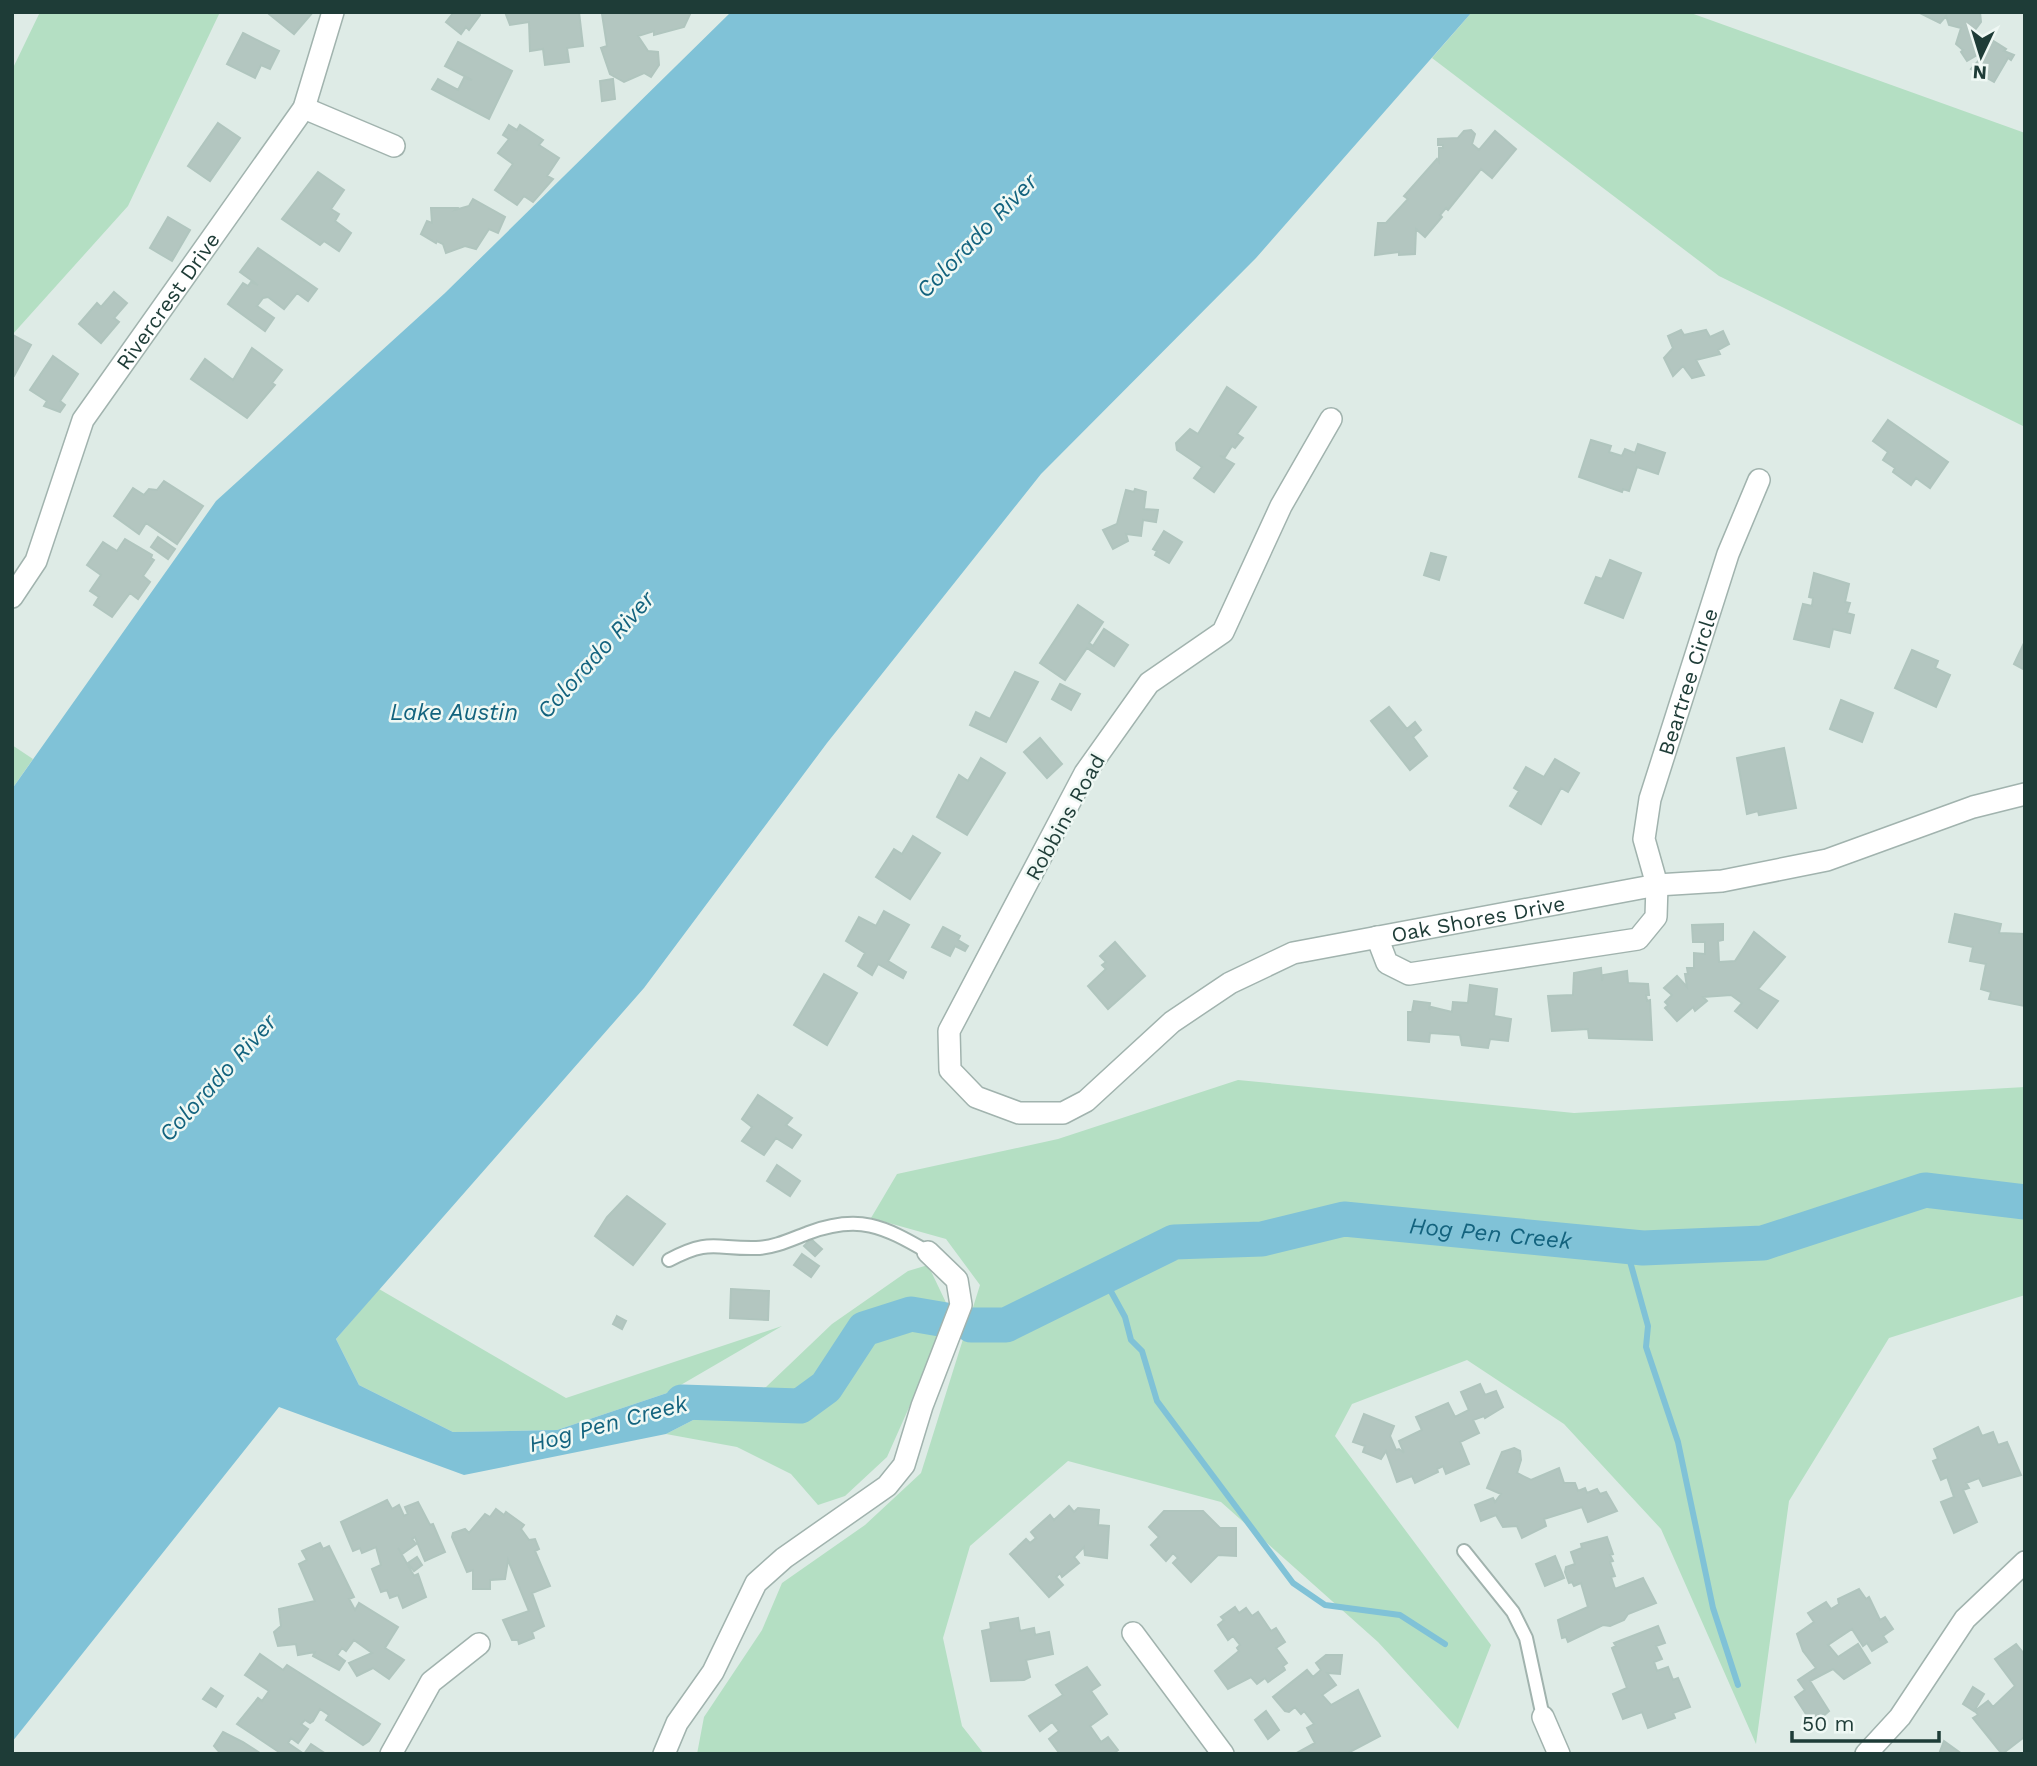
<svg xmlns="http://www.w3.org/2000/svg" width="2037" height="1766" font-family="'Work Sans',sans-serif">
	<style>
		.green { fill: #b4dfc3 }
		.water { fill: #80c2d7 }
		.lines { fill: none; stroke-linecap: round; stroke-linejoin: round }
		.stream { stroke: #80c2d7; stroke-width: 6 }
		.river { stroke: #80c2d7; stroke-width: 35 }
		.building { fill: #b3c6c0; stroke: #b0c5be; stroke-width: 2 }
		.service-casing { stroke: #a1b3ae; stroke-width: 16 }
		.minor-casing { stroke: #a1b3ae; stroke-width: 24 }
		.service { stroke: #fff; stroke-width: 12 }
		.minor { stroke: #fff; stroke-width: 21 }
		.labels { text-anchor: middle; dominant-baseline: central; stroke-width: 5; stroke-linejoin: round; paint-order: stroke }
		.street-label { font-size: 21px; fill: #1e3c37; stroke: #eff8f4 }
		.water-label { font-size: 23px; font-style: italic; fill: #13637e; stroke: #eff8f4 }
	</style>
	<rect width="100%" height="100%" fill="#deebe6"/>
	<path class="green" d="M40,12H220L128,206L12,335V70Z
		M1472,12H1688L2025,133V427L1719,276L1432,58Z
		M12,745L33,759L12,789Z
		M1238,1080L1574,1113L2025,1087V1295L1889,1338L1789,1501L1756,1744L1661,1529L1564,1424L1467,1360L1352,1404L1335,1436L1491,1645L1458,1729L1378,1642L1221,1502L1068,1461L970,1546L943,1638L962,1726L984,1754H697L704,1717L762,1630L782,1583L865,1525L921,1473L980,1285L946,1239L871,1218L897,1174L1058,1139Z
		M928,1265L951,1313L887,1457L845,1496L818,1505L791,1474L737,1447L666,1434L738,1397L766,1387L832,1324L908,1271Z
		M379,1289L566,1398L782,1326L667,1393L557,1430L453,1432L359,1385L336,1339Z"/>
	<path class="water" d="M731,12H1472L1256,258L1041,474L827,743L644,988L336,1339L359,1385L453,1432L557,1430L667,1393L738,1397L666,1434L464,1475L279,1407L12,1742V789L216,501L445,293Z"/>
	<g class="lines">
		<path class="stream" d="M1626,1247L1648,1326L1646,1347L1678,1442L1713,1608L1738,1685
			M1103,1277L1125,1317L1131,1340L1142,1351L1157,1401L1293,1583L1325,1605L1400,1615L1445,1644"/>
		<g class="river">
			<path id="s1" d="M971,1325H1006L1174,1242L1262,1239L1344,1219L1643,1248L1763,1243L1925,1190L2025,1202"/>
			<path d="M682,1402L800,1406L826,1387L864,1329L911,1314L946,1320"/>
		</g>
	</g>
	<path class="building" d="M270,12H313L294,34L269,14Z
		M454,12H479L480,15L469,30L466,27L461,34L446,22Z
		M505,12H579L583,46L567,48L569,62L545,65L543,49L530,51L529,22L510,25Z
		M612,12L632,14L691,12L684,27L654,35V31L638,36L648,51L658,52L659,65L651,77L644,73L624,82L610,74L601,48L607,46L602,14Z
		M1918,12H1980L1981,22L1972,34L1984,50L1992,40L2006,49L2004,51L2014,55L2011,60L2008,58L1994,82L1971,69L1982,57L1979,54L1967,61L1961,52L1963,50L1956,44L1961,28L1949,25L1946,16L1940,23Z
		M243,33L279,51L270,69L261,65L255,78L227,64Z
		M458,42L512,71L489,119L432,89L438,79L458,90L464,78L472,80L445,66Z
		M613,79L615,99L602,101L600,81Z
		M218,123L240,138L210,181L188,166Z
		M509,125L517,130L520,125L543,140L539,145L559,158L547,176L553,179L533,202L524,196L517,205L495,190L513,164L498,153L509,139L503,135Z
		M1471,130L1475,134L1472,144L1479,150L1495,131L1516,149L1492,178L1481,169L1448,210L1446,208L1440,215L1442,217L1425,237L1416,229L1415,254L1399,255V252L1375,255L1378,223H1386L1408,199L1404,196L1437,159L1439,162V148H1443V145H1438V139L1458,138L1464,131Z
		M318,172L344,190L331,209L339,214L335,221L351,233L339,251L324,241L320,245L282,219Z
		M473,199L505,217L498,233L489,229L476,249L465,246L446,253L443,244L437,241L436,243L421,234L427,221L432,223L431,208H457L455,210L469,206Z
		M168,217L190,230L172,261L150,248Z
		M258,248L317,289L308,301L297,293L284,309L268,297L263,298L257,306L274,318L265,331L228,304L243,283L248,286L251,282L258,285L240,272Z
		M114,292L127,303L114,318L119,322L101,343L79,324L97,303L101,307Z
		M1681,330L1684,335L1706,330L1710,337L1723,331L1729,344L1718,350L1720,354L1696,360L1704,375L1692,378L1683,366L1673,376L1664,358L1673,348L1668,336Z
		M13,335L31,345L14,376L12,375Z
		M252,348L282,370L272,383L275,385L247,418L191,379L205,359L233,380Z
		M53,356L78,374L60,401L65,405L60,412L44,406L47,401L30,390Z
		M1227,387L1256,407L1237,434L1243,438L1235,448L1232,446L1225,457L1220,456L1234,464L1214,492L1194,478L1202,467L1177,450L1176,443L1190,429L1198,434Z
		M1888,420L1948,462L1930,488L1916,478L1911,485L1893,472L1895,468L1883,460L1888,452L1873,441Z
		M1591,440L1611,446L1609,452L1622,456L1625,449L1635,453L1638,444L1665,453L1658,474L1637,467L1629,491L1623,489L1622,492L1579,477Z
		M164,481L203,506L177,544L146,523L139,534L114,516L133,488L144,495L149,489L157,490Z
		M1135,489L1146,492L1144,509L1158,510L1156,522L1143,520L1141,536L1126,534L1128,541L1113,549L1103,530L1117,524L1126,490L1134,492Z
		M1164,531L1182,542L1169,563L1155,555L1157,551L1153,549Z
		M158,537L175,549L168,559L151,547Z
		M125,539L152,555L151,558L154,560L143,576L150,582L138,599L130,593L112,617L94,605L99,597L90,591L101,575L87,565L103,542L117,551Z
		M1431,553L1446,557L1439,580L1424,575Z
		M1610,560L1641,573L1623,618L1585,603L1596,577L1602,579Z
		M1814,573L1849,584L1845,602L1850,603L1847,613L1854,615L1850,633L1833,629L1829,647L1794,639L1803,604L1812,606L1813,598L1809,597Z
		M1078,605L1103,622L1089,643L1093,646L1104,629L1128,645L1114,666L1087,648L1065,680L1040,663Z
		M2025,641V670L2014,664Z
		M1912,650L1938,661L1935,668L1950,675L1936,707L1895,688Z
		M1015,672L1038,682L1006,742L970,725L976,712L990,719Z
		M1060,684L1080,694L1071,710L1052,699Z
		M1841,700L1873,713L1862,742L1830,729Z
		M1389,707L1407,729L1415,722L1421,730L1413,737L1427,756L1410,770L1371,721Z
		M1040,738L1062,764L1047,778L1024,752Z
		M1784,748L1796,808L1759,815L1758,811L1747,814L1737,758Z
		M981,758L1005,773L967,835L937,817L959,775L968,781Z
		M1555,759L1579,773L1568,792L1561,788L1541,824L1510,806L1519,791L1514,788L1526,767L1544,777Z
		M913,836L940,853L910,899L876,877L894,849L902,854Z
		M884,911L909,925L888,961L906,972L903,978L878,964L872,975L858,966L865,953L846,941L859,917L876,926Z
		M1955,914L2001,924L1999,933L2025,934V1006L1989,999L1991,992L1981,989L1986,964L1970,961L1973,947L1949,942Z
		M1723,924V940L1718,941L1719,962L1735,961L1754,932L1785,957L1758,989L1778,1001L1757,1028L1735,1011L1742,1003L1731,995L1703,997L1707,1001L1695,1011L1693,1007L1677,1021L1665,1008L1668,1005L1665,1002L1672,995L1664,988L1677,976L1687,987L1685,974H1688L1687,968H1694V953L1705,954V942H1693L1692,925Z
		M943,927L960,936L958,940L968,946L965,951L955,946L950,956L932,947Z
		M1115,942L1145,976L1108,1009L1088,986L1106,969L1102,965L1106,962L1100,956Z
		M1601,968L1602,981L1603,975L1627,971L1628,983L1648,984L1649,995H1646L1647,1001L1650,1000L1652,1040L1589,1038L1588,1029L1552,1031L1548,996L1573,995L1574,973Z
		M824,974L857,993L827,1045L794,1025Z
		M1470,985L1497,989L1494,1016L1511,1019L1508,1041L1490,1039L1488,1048L1462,1045L1460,1035L1430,1033L1429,1042L1408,1040V1012H1412L1414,1001L1430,1003L1429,1010L1431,1007L1452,1012L1453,1002L1468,1003Z
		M758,1095L792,1118L786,1125L801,1135L792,1148L776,1138L764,1155L742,1141L752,1127L742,1119Z
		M777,1165L800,1181L790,1196L767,1181Z
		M627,1196L665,1224L633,1265L595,1236L607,1217Z
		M811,1239L822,1249L815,1256L804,1246Z
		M802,1254L819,1266L811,1277L794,1265Z
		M731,1289L769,1291L768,1320L730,1318Z
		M617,1316L626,1321L622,1329L613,1324Z
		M1480,1384L1485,1395L1496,1391L1503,1407L1485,1418L1484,1416L1473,1420L1479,1433L1460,1442L1469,1464L1446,1474L1443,1466L1437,1469L1438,1472L1415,1483L1412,1476L1397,1482L1386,1451L1381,1459L1363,1452L1365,1446L1353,1442L1364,1414L1394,1426L1390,1436L1396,1450L1399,1449L1404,1453L1399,1441L1422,1430L1416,1417L1448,1403L1455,1417L1469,1410L1461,1392Z
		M1978,1427L1982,1436L1993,1432L1998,1445L2007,1442L2021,1475L1983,1486L1979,1478L1966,1483L1969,1488L1963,1490L1977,1522L1954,1533L1941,1502L1954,1497L1947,1477L1941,1480L1933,1461L1938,1459L1934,1449Z
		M1514,1448L1520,1451L1521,1460L1517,1473L1531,1480L1559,1468L1564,1483H1575L1578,1491L1585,1488L1587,1493L1597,1489L1600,1494L1606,1492L1617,1511L1588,1522L1582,1507L1544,1519L1546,1526L1522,1538L1517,1526L1503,1527L1496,1515L1481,1521L1475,1505L1493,1498L1495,1502L1501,1494L1487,1488L1502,1452Z
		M387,1500L392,1509L399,1505L404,1516L408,1514L405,1507L418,1502L430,1525L433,1524L445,1552L425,1561L415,1537L412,1539L416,1544L402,1554L398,1548L414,1576L418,1574L426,1597L403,1608L398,1595L390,1598L387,1590L381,1592L372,1569L381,1565L376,1547L362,1553L360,1548L353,1551L341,1522Z
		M1069,1506L1074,1512L1078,1508L1099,1510L1098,1525L1109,1526L1107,1558L1085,1555L1084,1547L1074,1557L1079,1563L1062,1577L1060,1573L1056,1577L1063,1585L1049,1597L1010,1554L1026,1539L1030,1543L1036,1538L1031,1532L1050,1515L1054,1520Z
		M496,1509L504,1515L506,1512L524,1525L521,1529L529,1540L535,1539L539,1549L535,1551L550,1586L532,1593L544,1626L532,1632L534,1638L519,1644L518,1640H512L503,1620L529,1611L508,1560L505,1579L490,1580V1589H473V1570L467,1572L452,1537L453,1533L465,1529L469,1533L485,1514L490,1517Z
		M1164,1511H1203L1220,1528H1236V1556L1218,1555L1191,1582L1173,1563L1178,1558L1173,1553L1166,1561L1151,1545L1159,1537L1149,1527Z
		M1607,1537L1613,1554L1610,1555L1613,1561L1610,1562L1615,1576L1611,1577L1615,1589L1643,1578L1656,1603L1628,1614L1624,1620L1610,1626L1603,1625L1568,1642L1566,1637L1562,1638L1558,1620L1588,1607L1581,1583L1574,1586L1572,1582L1569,1583L1565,1572L1566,1567L1575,1564L1571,1552L1582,1548L1581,1544Z
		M320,1543L323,1549L329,1546L354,1597L349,1599L355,1610L359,1603L398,1627L385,1648L404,1660L389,1679L373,1668L357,1676L349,1663L372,1653L354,1640L346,1651L342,1648L337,1655L345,1661L339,1670L313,1656L315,1652L298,1655L296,1644L278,1646L274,1632L281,1626L279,1609L315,1601L299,1564L307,1560L302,1551Z
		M1555,1556L1564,1578L1545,1586L1536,1564Z
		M417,1557L422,1565L414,1571L408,1563Z
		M1859,1589L1866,1599L1869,1597L1880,1620L1885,1617L1893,1629L1883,1636L1887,1642L1872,1651L1867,1643L1863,1646L1852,1629L1828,1645L1838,1657L1858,1644L1870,1663L1844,1679L1833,1669L1810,1681L1829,1711L1813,1725L1795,1697L1805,1690L1798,1680L1816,1668L1803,1651L1797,1634L1814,1622L1808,1613L1826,1602L1831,1609L1839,1604L1838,1599Z
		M1235,1607L1239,1613L1246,1608L1252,1616L1258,1612L1271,1631L1276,1628L1285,1642L1276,1648L1287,1663L1283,1666L1285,1670L1268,1682L1265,1678L1257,1684L1251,1677L1228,1689L1215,1671L1239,1651L1237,1648L1240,1645L1233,1636L1228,1640L1218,1625L1224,1620L1221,1617Z
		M1018,1618L1020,1631L1034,1628L1035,1635L1049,1632L1053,1654L1026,1660L1030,1677L1024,1680L991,1681L982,1631L991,1629L990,1623Z
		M1658,1626L1665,1643L1656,1646L1662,1659L1654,1662L1657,1671L1668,1667L1673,1680L1678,1678L1690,1707L1673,1713L1675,1718L1648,1728L1642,1712L1623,1719L1613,1694L1627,1688L1612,1648L1616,1646L1614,1643Z
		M2016,1644L2025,1655V1740L2023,1738L2002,1754L1973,1718L1978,1715L1975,1711L1988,1701L1993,1707L2015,1686L1995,1659Z
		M260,1654L283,1670L287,1665L380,1724L369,1741L363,1745L326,1720L329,1715L320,1709L313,1721L310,1723L305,1720L301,1724L308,1729L298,1743L291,1738L288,1743L304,1754L311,1744L326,1754H282L237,1724L258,1698L262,1701L269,1691L245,1675Z
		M1326,1655H1342L1340,1674L1327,1673L1336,1685L1322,1695L1331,1705L1358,1690L1380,1736L1346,1754H1295L1315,1743L1307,1728L1314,1724L1304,1711L1301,1714L1295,1707L1289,1712L1285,1711L1273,1697L1307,1670L1313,1677L1321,1670L1316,1663Z
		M1087,1667L1100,1685L1091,1691L1107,1714L1090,1726L1101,1742L1108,1737L1118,1750L1113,1754H1060L1049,1739L1059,1731L1052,1722L1040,1731L1029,1716L1063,1695L1056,1685Z
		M1973,1687L1984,1694L1974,1711L1963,1704Z
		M211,1688L223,1696L216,1707L203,1699Z
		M1266,1711L1279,1730L1268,1739L1255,1720Z
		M223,1732L243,1742L260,1753L221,1754L214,1746Z
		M1944,1741L1962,1754H1939Z"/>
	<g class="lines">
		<g class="service-casing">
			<path id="service" d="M669,1260C710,1238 715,1249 756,1248C773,1248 792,1239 808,1233C859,1214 883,1226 928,1252
				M1464,1551L1513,1612L1526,1638L1543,1717"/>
		</g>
		<g class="minor-casing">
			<g id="minor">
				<path d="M304,108L394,146"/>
				<path id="s2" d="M1331,419L1281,506L1223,632L1149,683L1085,773L949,1031L950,1070L976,1097L1019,1113H1063L1086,1101L1172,1022L1230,983L1293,953L1657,885L1722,881L1827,860L1973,807L2025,794"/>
				<path id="s3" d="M12,597L36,561L83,420L304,108L333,12"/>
				<path id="s4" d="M1377,937L1387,963L1409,974L1638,939L1656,917L1657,885L1644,839L1650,799L1728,554L1759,480"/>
				<path d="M1133,1633L1223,1754"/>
				<path d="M1543,1717L1559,1754"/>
				<path d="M391,1754L431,1682L479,1644"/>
				<path d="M664,1754L677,1723L713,1672L756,1583L784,1558L887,1486L904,1465L922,1406L961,1305L957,1280L928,1252"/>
				<path d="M1866,1754L1900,1717L1965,1619L2025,1562"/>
			</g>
		</g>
		<use href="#service" class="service"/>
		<use href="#minor" class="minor"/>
	</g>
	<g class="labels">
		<g class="street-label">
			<text stroke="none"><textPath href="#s3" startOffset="338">Rivercrest Drive</textPath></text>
			<text stroke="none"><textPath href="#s4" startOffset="556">Beartree Circle</textPath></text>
			<text transform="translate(1065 817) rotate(-61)">Robbins Road</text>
			<text stroke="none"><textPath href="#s2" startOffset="1368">Oak Shores Drive</textPath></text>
		</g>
		<g class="water-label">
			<text transform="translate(977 236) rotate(-46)">Colorado River</text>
			<text transform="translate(596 655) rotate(-48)">Colorado River</text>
			<text x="454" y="712">Lake Austin</text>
			<text transform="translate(218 1078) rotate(-48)">Colorado River</text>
			<text stroke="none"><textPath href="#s1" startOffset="542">Hog Pen Creek</textPath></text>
			<text transform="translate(608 1424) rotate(-15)">Hog Pen Creek</text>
		</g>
	</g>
	<rect width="2037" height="1766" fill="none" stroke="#1e3c37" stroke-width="28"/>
	<g transform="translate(1981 56) rotate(184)" stroke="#eff8f4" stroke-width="5" paint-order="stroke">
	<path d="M0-5L12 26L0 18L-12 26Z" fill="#1e3c37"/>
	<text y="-10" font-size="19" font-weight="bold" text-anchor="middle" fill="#1e3c37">N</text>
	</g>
	<path d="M1792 1731v10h147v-10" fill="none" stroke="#1e3c37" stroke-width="3.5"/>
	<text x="1802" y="1731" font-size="21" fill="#1e3c37" stroke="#eff8f4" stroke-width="5" paint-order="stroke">50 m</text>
</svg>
